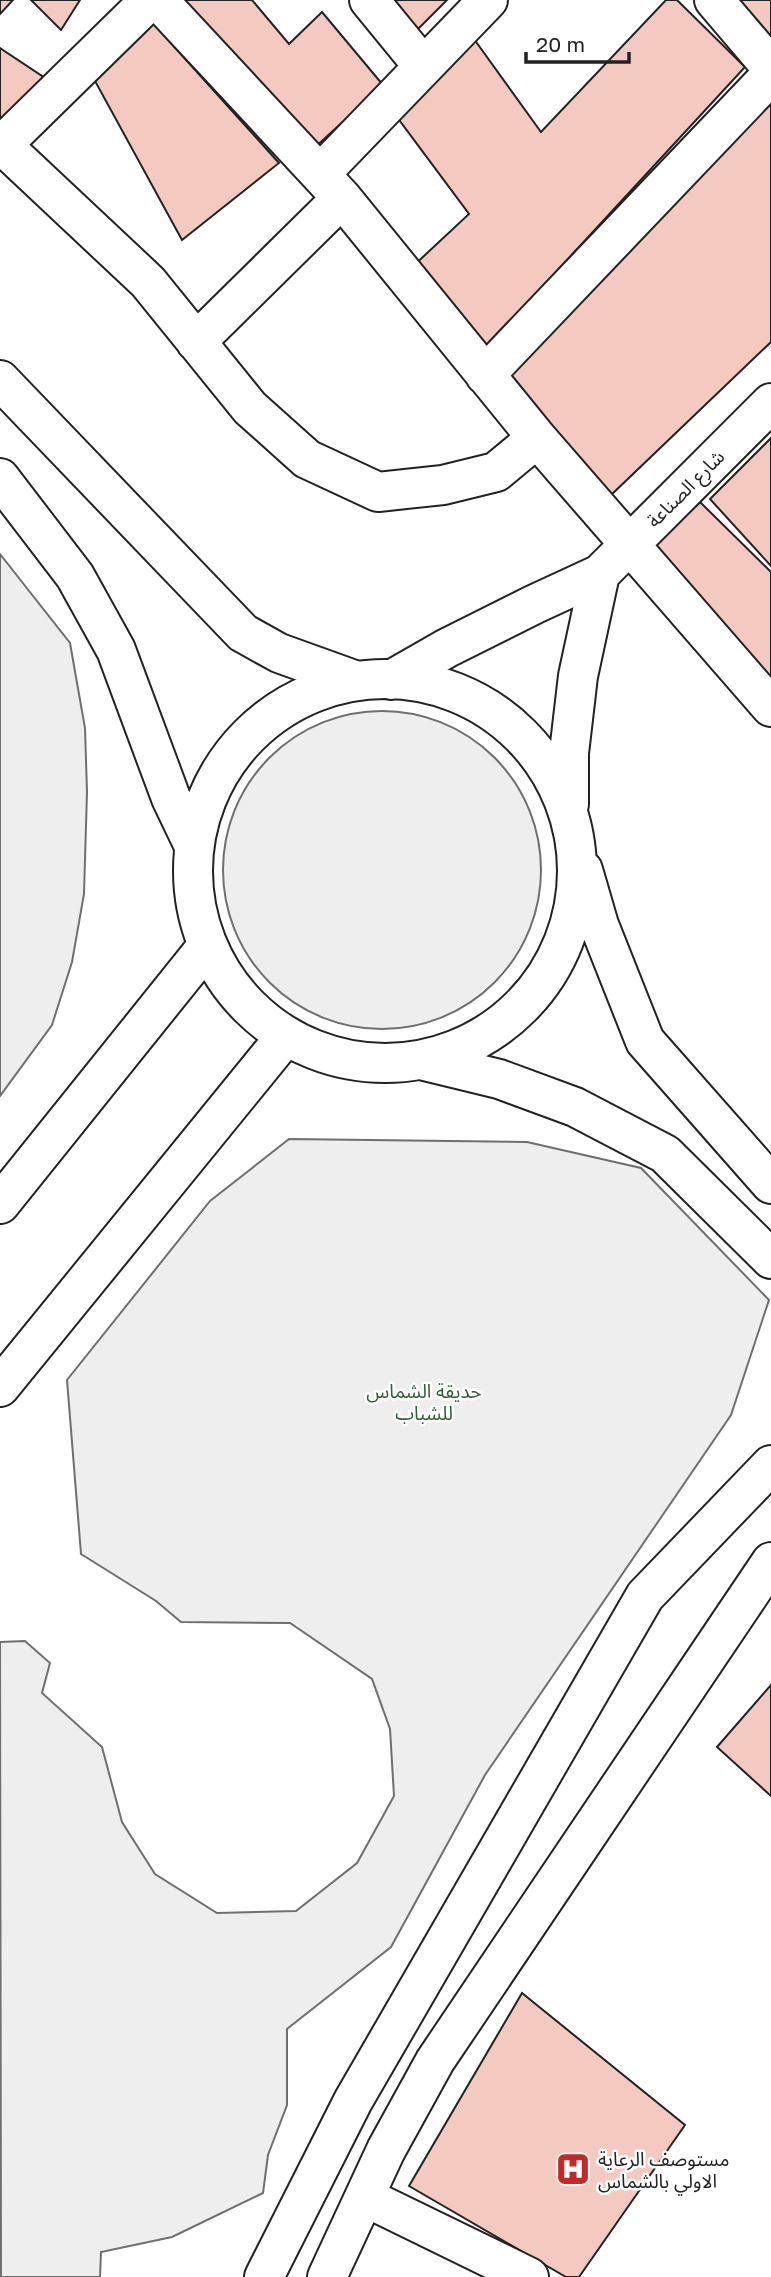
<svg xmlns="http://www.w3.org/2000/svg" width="771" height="2277" font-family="'Golos Text','Noto Sans Arabic',sans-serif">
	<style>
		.green { fill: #eee; stroke: #6f6f6f; stroke-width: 2 }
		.building { fill: #f3c9c0; stroke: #222; stroke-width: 2 }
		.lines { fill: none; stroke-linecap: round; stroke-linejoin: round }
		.minor-casing { stroke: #222; stroke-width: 42 }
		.minor { stroke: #fff; stroke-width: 38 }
		.labels { text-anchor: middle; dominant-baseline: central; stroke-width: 5; stroke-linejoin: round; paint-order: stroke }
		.street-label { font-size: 19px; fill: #222; stroke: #fff }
		.park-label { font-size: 19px; fill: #2f5e38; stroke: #fff }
		.poi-label { font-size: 19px; fill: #222; stroke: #fff; text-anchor: start }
	</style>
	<rect width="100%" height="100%" fill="#fff"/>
	<path class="green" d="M0,554L70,643L85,728L87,792L84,894L72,962L52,1025L0,1096Z
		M223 870a159 159 0 1 1 318 0a159 159 0 1 1-318 0Z
		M289,1139L527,1142L641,1168L769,1300L731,1415L485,1775L391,1947L287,2029V2105L268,2155L263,2193L172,2237L101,2252L100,2277H1L0,1642L25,1641L50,1663L42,1693L102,1747L122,1822L155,1874L217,1913L296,1911L357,1863L394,1796L390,1729L372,1679L290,1623L181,1622L156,1601L81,1554L67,1380L210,1201Z"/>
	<path class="building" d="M0,0H13L0,14Z
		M31,0H80L61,30Z
		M173,0H252L289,44L322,12L383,85L311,151Z
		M390,0H447L417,30Z
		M666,0H677L745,67L483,351L410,269L469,214L394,113L474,39L541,132Z
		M735,0H771V35L769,37Z
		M151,21L279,163L182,240L95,81Z
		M0,48L45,78L5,121L0,117Z
		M771,102V342L610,496L500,373Z
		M771,438V566L710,499Z
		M700,502L771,572V682L648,551Z
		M771,1685V1796L717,1747Z
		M522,1993L685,2125L579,2277H566L409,2186Z"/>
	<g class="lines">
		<g class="minor-casing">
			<path id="minor" d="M158,0L342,198L537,438L771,707
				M369,0L423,66
				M714,0L771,67
				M0,143L148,282L250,408L307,459L378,492L443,485L496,472L537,438
				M2,145L150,0
				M320,174L488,0
				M196,342L342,198
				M485,375L771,75
				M0,380L243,633L279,653L354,680
				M0,478L75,576L116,650L171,798L194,846
				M193 871a192 192 0 1 1 384 0a192 192 0 1 1-384 0Z
				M391,680L447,648L535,604L600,574L771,403
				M569,804V753L578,676L600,574
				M583,870L599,925L645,1041L771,1184
				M425,1061L499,1079L575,1107L665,1154L771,1259
				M0,1204L204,950
				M0,1387L285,1037
				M365,2197L529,2277
				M264,2277L353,2101L645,1596L771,1465
				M327,2277L386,2150L435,2061L771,1562"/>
		</g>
		<use href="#minor" class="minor"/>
	</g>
	<defs>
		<g id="hospital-square" transform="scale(1.75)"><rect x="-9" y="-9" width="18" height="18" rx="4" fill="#c62828" stroke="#fff"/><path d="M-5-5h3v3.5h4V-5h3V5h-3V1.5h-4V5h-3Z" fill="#fff"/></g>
	</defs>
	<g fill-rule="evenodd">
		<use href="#hospital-square" x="573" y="2169"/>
	</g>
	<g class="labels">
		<g class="street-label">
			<text transform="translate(685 488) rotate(-45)">شارع الصناعة</text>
		</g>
		<g class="park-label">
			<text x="424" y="1390">حديقة الشماس<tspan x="424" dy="22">للشباب</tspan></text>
		</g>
		<g class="poi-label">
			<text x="598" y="2158">مستوصف الرعاية<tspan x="598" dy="22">الاولي بالشماس</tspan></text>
		</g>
	</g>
	<path d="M526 52v10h103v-10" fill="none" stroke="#222222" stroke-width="3.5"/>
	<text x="536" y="52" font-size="21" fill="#222222" stroke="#ffffff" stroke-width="5" paint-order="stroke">20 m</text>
</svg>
